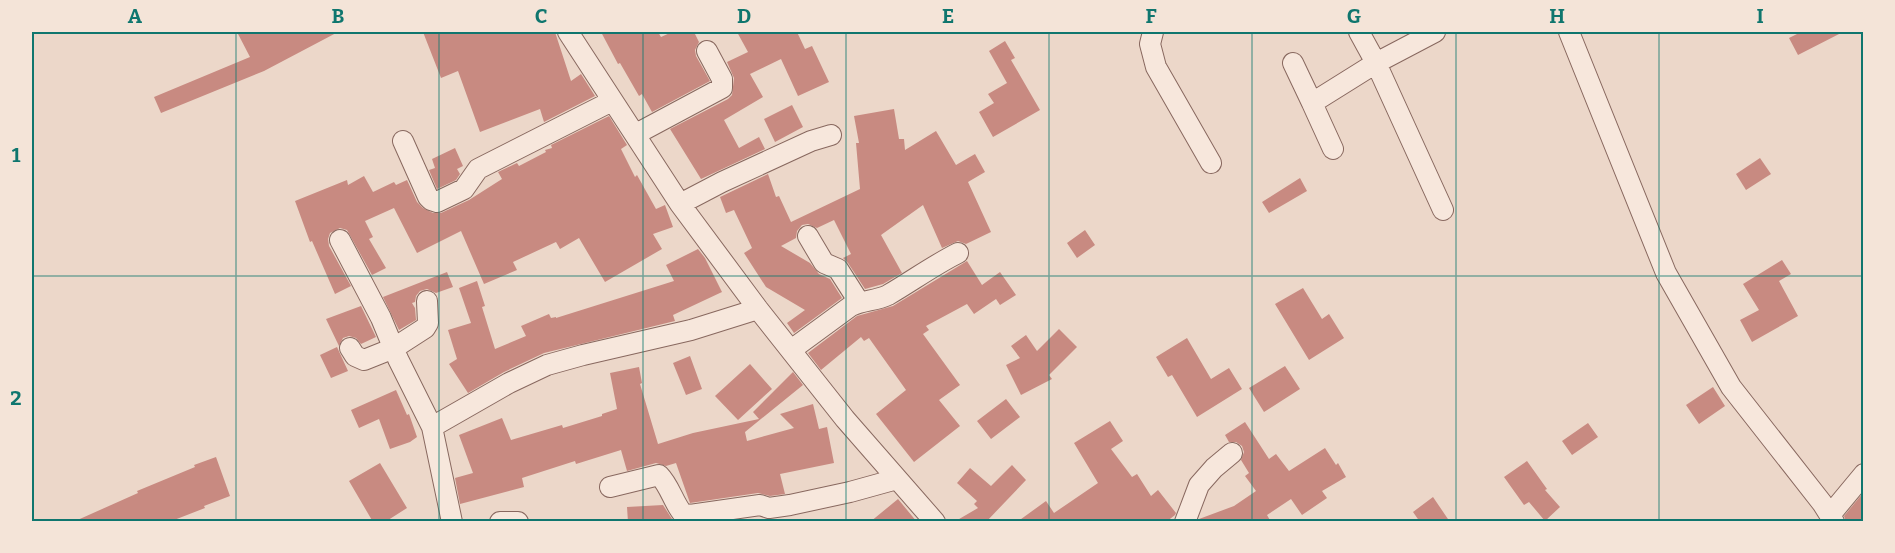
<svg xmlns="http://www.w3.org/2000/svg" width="1895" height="553" font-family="Bitter,serif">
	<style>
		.building { fill: #c88a81 }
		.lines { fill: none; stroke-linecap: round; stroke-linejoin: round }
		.street-casing { stroke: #88685f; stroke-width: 22 }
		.street { stroke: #f7e7dc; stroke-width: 20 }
		.grid { fill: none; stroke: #0f766e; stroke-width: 1.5; stroke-opacity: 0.55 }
		.neatline { fill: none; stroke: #0f766e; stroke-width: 2 }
		.grid-label { font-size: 20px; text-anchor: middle; font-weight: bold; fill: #0f766e }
	</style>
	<rect width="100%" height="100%" fill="#ecd7c9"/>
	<path class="building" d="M237,32H338L264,71L161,113L154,97L250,57Z
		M423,32H555L571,81L581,74L595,96L544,122L540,109L480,132L458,71L441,78Z
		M601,32H658L661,37L672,32H694L699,42L695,50L696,56L710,81L652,112L642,94L639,96L620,63L618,64Z
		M737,32H797L805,49L812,46L829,82L798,96L781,59L750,74L763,97L724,120L739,148L759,137L765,149L701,179L670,129L728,99L732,95L734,78L727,62L748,52Z
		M1801,32H1843L1798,55L1789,38Z
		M1005,41L1015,58L1011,60L1040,110L993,137L979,112L994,103L988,94L1007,83L989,51Z
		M792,105L803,127L775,142L764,119Z
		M894,109L899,139H904L905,150L936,131L956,165L975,154L985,172L968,182L991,232L966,244L958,241L942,248L923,205L881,235L902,273L883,284L865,289L848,263L843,258L851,254L834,220L817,228L808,224L802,225L797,231L796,238L781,246L810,263L819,274L830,279L842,298L794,333L787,323L805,310L766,287L744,253L752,248L734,210L726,213L720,197L768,174L776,197L779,196L791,222L860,189L856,143H859L854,116Z
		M609,116L627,145L621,149L635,177L637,175L656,209L665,205L673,227L653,234L662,249L605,282L579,238L560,249L556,242L513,262L517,270L484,284L461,231L417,253L394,208L365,221L373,237L369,239L386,268L372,275L347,230L340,228L330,233L328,239L329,246L351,286L335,294L312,241L310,242L295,201L347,180L348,185L364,176L373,192L394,182L396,185L407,180L417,202L423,208L433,213H441L469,200L502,179L498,172L517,163L519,166L546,152L545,150L552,148L551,145Z
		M455,148L463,166L457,169L460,174L456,180L437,189L429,170L435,168L432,159Z
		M1760,158L1771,174L1746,190L1736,174Z
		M1300,178L1307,191L1269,213L1262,202Z
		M1085,230L1095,245L1077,258L1067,243Z
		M698,249L705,258L722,292L673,315L675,321L544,353L504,372L468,393L449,364L457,359L448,330L471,323L459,288L477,281L485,306L482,307L495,349L526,336L521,326L549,314L551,318L556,317V318L674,281L666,265Z
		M1782,260L1791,274L1779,281L1798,316L1752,342L1740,320L1759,310L1743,284Z
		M967,261L982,285L1000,272L1016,295L1000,305L996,299L974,314L967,304L926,326L929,330L923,334L960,385L939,400L960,426L914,462L876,414L906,390L869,338L864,341L861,337L821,370L808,353L857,316L893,306Z
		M447,272L453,287L436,293L427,289L420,291L416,296L415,302L412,303L415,308L416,320L399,330L383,297Z
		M1303,288L1322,319L1329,314L1344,338L1309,360L1275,304Z
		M361,306L376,337L361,344L356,338L349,336L343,338L339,346L326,319Z
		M1059,329L1077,347L1049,375L1052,379L1021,395L1006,365L1020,358L1011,346L1026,335L1037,351Z
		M1187,338L1211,379L1229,368L1242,389L1197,417L1172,375L1168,377L1156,357Z
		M337,347L348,371L331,378L320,355Z
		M690,356L702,389L686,395L673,363Z
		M750,364L772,389L738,420L715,396Z
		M1285,366L1300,389L1264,412L1249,388Z
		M639,367L642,383L640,384L658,444L693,433L759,419L753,412L793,372L803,385L745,432L747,441L794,428L780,414L813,404L819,429L827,427L834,463L780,474L785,494L770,496L758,493L690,503L676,463L666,466L656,463L627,471L621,450L576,464L575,461L522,478L524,487L460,504L455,478L473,473L459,435L502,418L511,440L562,425L563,428L602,416V414L617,409L610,373Z
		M1713,387L1725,406L1699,424L1686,405Z
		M396,390L407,415L409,414L417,437L410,442L390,449L379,419L359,428L351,410Z
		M1006,399L1020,417L991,439L977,421Z
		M1110,421L1123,441L1111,449L1132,477L1137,474L1151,496L1158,490L1176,513L1175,515L1166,522H1017L1046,501L1054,513L1098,483L1074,443Z
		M1245,422L1269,459L1276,454L1289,471L1325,448L1336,465L1338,463L1346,477L1322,491L1327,498L1302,515L1291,499L1267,515L1271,522H1198L1199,519L1234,506L1256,491L1245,476L1249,473L1241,460L1244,452L1242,446L1236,442H1229L1225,435Z
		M1588,423L1598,437L1572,455L1562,441Z
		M216,457L230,496L204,506L205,508L169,522H73L138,493L137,491L195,467L194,465Z
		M1527,461L1547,489L1545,490L1560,507L1545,521L1529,502L1524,505L1504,477Z
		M380,463L407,508L385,522H373L349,481Z
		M1012,465L1026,480L986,522H954L978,508L974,504L977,501L957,483L970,468L991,486Z
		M1863,493V517L1857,522H1846L1844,516Z
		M1433,497L1450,522H1420L1413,512Z
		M898,499L917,522H870Z
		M663,505L674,522H628L627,507Z"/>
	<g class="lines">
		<g class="street-casing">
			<path id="street" d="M568,32L680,204L758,309L845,419L935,522
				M1153,32L1150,44L1156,67L1211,163
				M1359,32L1376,63L1443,210
				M1569,32L1666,273L1731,387L1822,503L1834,522
				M1293,63L1312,103
				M636,134L722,88V79L707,51
				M403,141L428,197L431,200L437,202L464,189L478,169L612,101
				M1333,149L1312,103L1376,63L1435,32
				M680,204L722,182L811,141L831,135
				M808,236L824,263L838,269L859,302
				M340,240L381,318L398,359L432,427
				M350,348L355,356L364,360L394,348L425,328L428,323L427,301
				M791,350L851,306C863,300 876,301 888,295C912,281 934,265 958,253
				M610,487L659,475C670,486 673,502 683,514L690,515L760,505L769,508L790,505L850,492L897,479
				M1830,515L1864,474
				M452,522L432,427L509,383L547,365L583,355L691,330L758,309
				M500,522H518
				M1185,522L1199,485L1214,468L1232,453"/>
		</g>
		<use href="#street" class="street"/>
	</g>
	<path class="grid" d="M236,32V522M439,32V522M643,32V522M846,32V522M1049,32V522M1252,32V522M1456,32V522M1659,32V522M32,276H1864"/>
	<rect width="1895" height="553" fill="none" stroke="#f4e4d8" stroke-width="66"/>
	<rect x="33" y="33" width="1829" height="487" class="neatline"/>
	<g class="grid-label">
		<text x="135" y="23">A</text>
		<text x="338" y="23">B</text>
		<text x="541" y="23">C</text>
		<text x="744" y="23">D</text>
		<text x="948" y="23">E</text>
		<text x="1151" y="23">F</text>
		<text x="1354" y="23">G</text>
		<text x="1557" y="23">H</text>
		<text x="1760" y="23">I</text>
		<text x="16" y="162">1</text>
		<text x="16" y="405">2</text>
	</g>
</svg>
